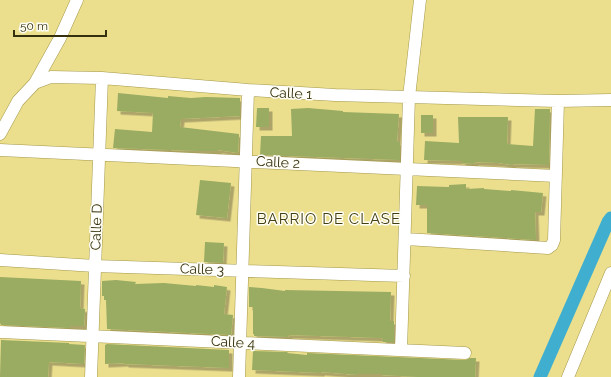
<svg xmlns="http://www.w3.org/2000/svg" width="611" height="377" font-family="Raleway,sans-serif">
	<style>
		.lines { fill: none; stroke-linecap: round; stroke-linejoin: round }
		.canal { stroke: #40afcf; stroke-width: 13 }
		.building { fill: #99ac62; filter: url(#shadow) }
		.minor-casing { stroke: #a49849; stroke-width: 13 }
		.minor { stroke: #fff; stroke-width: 12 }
		.labels { text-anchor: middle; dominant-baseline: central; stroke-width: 3; stroke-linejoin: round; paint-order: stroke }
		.street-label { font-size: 14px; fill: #35300e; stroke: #fefef6 }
		.neighbourhood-label { font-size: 15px; letter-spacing: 1px; fill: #443e13; stroke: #fefef6 }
	</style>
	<defs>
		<filter id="shadow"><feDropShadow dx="3.5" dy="3.5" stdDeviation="0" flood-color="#0004"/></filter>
	</defs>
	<rect width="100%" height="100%" fill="#ebdf8e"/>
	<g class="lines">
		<path class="canal" d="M540,377L608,222L611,218"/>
	</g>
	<path class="building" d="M118,93L168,98V96L191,98L206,97L240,98V116L181,119L180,127L239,134L238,153L218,150V151H199L113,148L115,129L152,132L153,113L117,111Z
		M257,108H269V127H256Z
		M308,108L343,111V112L399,114L397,142H400V160L260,155L261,136H292L291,109Z
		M535,109H550L549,165L512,164V165L499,163L475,162L474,164L462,163V161L424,160L425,141L459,143L458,117H508L507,144L533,146Z
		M421,115H433V133H421Z
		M200,180L231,183L227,218L196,215Z
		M466,184V189L484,188V189L511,191V190L543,193L541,212H535L536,240L427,233V205H416L417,186L449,187V185Z
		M205,242L224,243L223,263L204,262Z
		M0,277L81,281L80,308L85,309L84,326H70V328L1,325L0,323Z
		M116,280L136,282L135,284L164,283L196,286V285L214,287V285L227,287L224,314L233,315L231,335L107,329L106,300H104V296H102V281Z
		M249,287L262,288L285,291V290L391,292L390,321H394V342H383V339L381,338L289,335L288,337L254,336V334H253V307H249Z
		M1,340L69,343V344L85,345L84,364L49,362L48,377H0Z
		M107,344L229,350V368L125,364V363L105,364V345Z
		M253,351L288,352L287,353L307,355V353L465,360L470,358H476L475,377H418L382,375V374H358V375L321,372V373L252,370Z"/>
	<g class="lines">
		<g class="minor-casing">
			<path id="minor" d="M35,83L60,38L77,0
				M0,134L18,101L35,83L51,77L102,78L248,90L335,95L558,101L611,100
				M0,150L556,176
				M406,239L548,248L552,245L554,240L558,101
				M0,260L95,266L404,276
				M0,332L465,353
				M401,350L409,97L420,0
				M91,377L102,78
				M239,377L248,90
				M568,377L611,273"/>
		</g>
		<use href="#minor" class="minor"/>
	</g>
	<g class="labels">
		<g class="street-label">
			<text transform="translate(291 93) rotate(3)">Calle 1</text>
			<text transform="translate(278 162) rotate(3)">Calle 2</text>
			<text transform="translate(96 227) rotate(-88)">Calle D</text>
			<text transform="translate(202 269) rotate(2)">Calle 3</text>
			<text transform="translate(233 342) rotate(3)">Calle 4</text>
		</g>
		<g class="neighbourhood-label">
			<text x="329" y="219">BARRIO DE CLASE</text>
		</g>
	</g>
	<path d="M14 30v6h92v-6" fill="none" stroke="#35300e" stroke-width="2"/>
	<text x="20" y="30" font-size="12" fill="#35300e" stroke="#fefef6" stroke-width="3" paint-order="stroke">50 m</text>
</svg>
